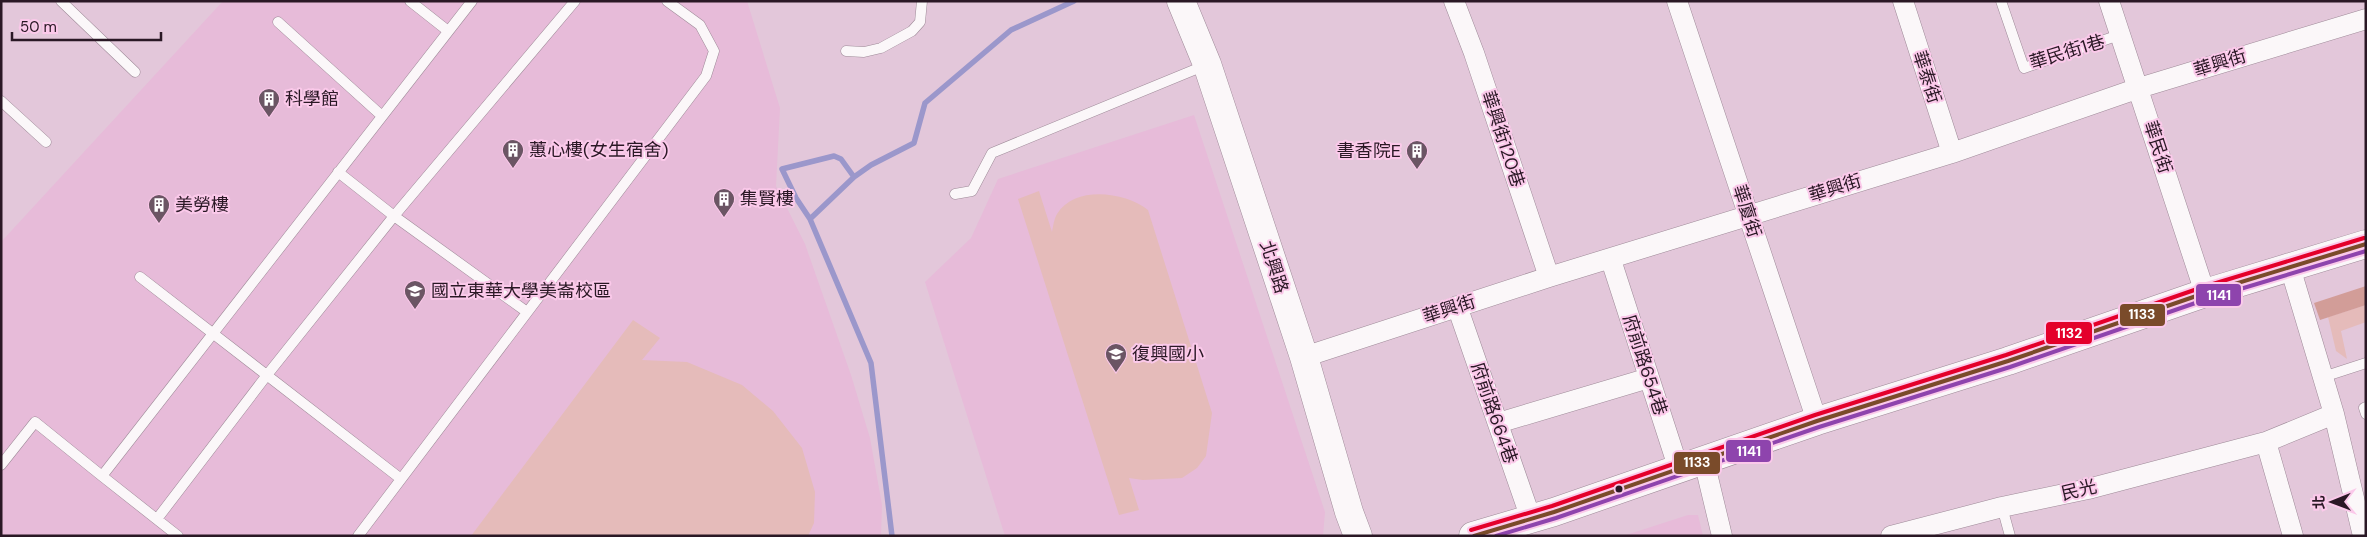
<svg xmlns="http://www.w3.org/2000/svg" width="2367" height="537" font-family="'DM Sans','Noto Sans TC',sans-serif">
	<style>
		.built { fill: #e7bbd9 }
		.green { fill: #e5bbba }
		.forest { fill: #d29d98 }
		.lines { fill: none; stroke-linecap: round; stroke-linejoin: round }
		.stream { stroke: #9b97cb; stroke-width: 5.5 }
		.lane-casing { stroke: #9e8a98; stroke-width: 11 }
		.street-casing { stroke: #9e8a98; stroke-width: 21 }
		.secondary-casing { stroke: #9e8a98; stroke-width: 29 }
		.primary-casing { stroke: #9e8a98; stroke-width: 29 }
		.lane { stroke: #fbf7f9; stroke-width: 10 }
		.street { stroke: #fbf7f9; stroke-width: 20 }
		.secondary { stroke: #fbf7f9; stroke-width: 28 }
		.primary { stroke: #fbf7f9; stroke-width: 28 }
		.bus-1-casing { stroke: #fbc9ea; stroke-width: 8 }
		.bus-2-casing { stroke: #fbc9ea; stroke-width: 8 }
		.bus-3-casing { stroke: #fbc9ea; stroke-width: 8 }
		.bus-1 { stroke: #7a4b2a; stroke-width: 4 }
		.bus-2 { stroke: #8e44ad; stroke-width: 4 }
		.bus-3 { stroke: #e4002b; stroke-width: 4 }
		.bus-dot { fill: #2a1825; stroke: #fbc9ea; stroke-width: 2 }
		.labels { text-anchor: middle; dominant-baseline: central; stroke-width: 4; stroke-linejoin: round; paint-order: stroke }
		.street-label { font-size: 18px; fill: #2a1825; stroke: #fbc9ea }
		.poi-label { font-size: 18px; fill: #2a1825; stroke: #fbc9ea; text-anchor: start }
		.line-badge { stroke: #fbc9ea; stroke-width: 2 }
		.badge-label { font-size: 14px; text-anchor: middle; font-weight: bold; fill: #fff }
	</style>
	<rect width="100%" height="100%" fill="#e3c7da"/>
	<path class="built" d="M223,1H747L780,108L776,186L805,244L851,375L870,438L882,505L881,536H1V242Z
		M1194,115L1325,512L1323,536H1005L925,282L971,238L998,179Z
		M1688,515H1698L1703,536H1623Z"/>
	<path class="green" d="M1039,191L1052,232C1053,227 1054,219 1057,214C1075,185 1125,192 1148,210L1212,413L1206,456L1197,468L1182,478L1143,480L1129,478L1139,510L1119,515L1018,199Z
		M2366,305V322L2341,331L2347,359L2336,351L2328,317Z
		M633,320L660,338L642,360L687,362L742,385L773,411L802,448L815,492L814,523L808,536H471Z"/>
	<path class="forest" d="M2366,286V305L2320,320L2314,303Z"/>
	<g class="lines">
		<path class="stream" d="M810,219L796,198L782,169L834,156L841,159L854,177
			M892,536L871,363L810,219L854,177L871,165L914,143L925,103L1011,30L1074,1"/>
		<g class="lane-casing">
			<path id="lane" d="M61,1L135,72
				M410,1L448,31
				M2001,1L2024,68L2119,35
				M278,22L382,116
				M846,51L864,52L881,48L912,31L920,22L922,1
				M1,101L46,142
				M338,172L394,216L527,312
				M955,194L972,191L992,153L1206,65
				M140,277L401,479
				M2323,377L2366,363
				M2366,407L2364,408L2366,414
				M1,465L35,422L102,476
				M2002,507L2010,536
				M157,519L267,375L394,216L575,1
				M178,536L102,476L472,1
				M358,536L706,76L714,51L700,25L667,1"/>
		</g>
		<g class="street-casing">
			<path id="street" d="M1454,1L1474,53L1549,277
				M1677,1L1817,421
				M1903,1L1952,153
				M2109,1L2205,293
				M1611,260L1679,470
				M2290,267L2334,414L2363,536
				M1457,306L1531,519
				M1304,357L1549,277L1952,153L2139,88L2366,19
				M1498,423L1649,378
				M2266,442L2293,536
				M1704,461L1722,536
				M1891,536L2002,507L2088,489L2266,442L2334,414"/>
		</g>
		<g class="secondary-casing">
			<path id="secondary" d="M1181,1L1207,64L1304,357L1349,512L1358,536"/>
		</g>
		<g class="primary-casing">
			<path id="primary" d="M1473,536L1554,512L1817,421L2008,361L2205,293L2366,244"/>
		</g>
		<use href="#lane" class="lane"/>
		<use href="#street" class="street"/>
		<use href="#secondary" class="secondary"/>
		<use href="#primary" class="primary"/>
		<g class="bus-1-casing">
			<path id="bus-1" d="M1474,536L1554,512L1817,421L2008,361L2205,293L2366,244"/>
		</g>
		<g class="bus-2-casing">
			<path id="bus-2" d="M1496,536L1556,518L1819,427L2010,367L2207,299L2366,251"/>
		</g>
		<g class="bus-3-casing">
			<path id="bus-3" d="M1471,530L1552,506L1815,415L2006,355L2203,287L2364,238"/>
		</g>
		<use href="#bus-1" class="bus-1"/>
		<use href="#bus-2" class="bus-2"/>
		<use href="#bus-3" class="bus-3"/>
	</g>
	<defs>
		<g id="building-pin" transform="scale(1.125)"><path d="M0 17L-7.5 6A9.5 9.5 0 1 1 7.5 6Z" fill="#6b5564" stroke="#fbc9ea"/><path d="M-4-6H4V6H1V3H-1V6H-4ZM-2.5-4.3h1.7v1.8h-1.7ZM.8-4.3h1.7v1.8H.8ZM-2.5-1h1.7V.8h-1.7ZM.8-1h1.7V.8H.8Z" fill="#fff"/></g>
		<g id="university-pin" transform="scale(1.125)"><path d="M0 17L-7.5 6A9.5 9.5 0 1 1 7.5 6Z" fill="#6b5564" stroke="#fbc9ea"/><path d="M0-5L7-2L0 1L-7-2ZM-4 1L0 2.5L4 1V4Q0 6-4 4Z" fill="#fff"/></g>
		<g id="school-pin" transform="scale(1.125)"><path d="M0 17L-7.5 6A9.5 9.5 0 1 1 7.5 6Z" fill="#6b5564" stroke="#fbc9ea"/><path d="M0-5L7-2L0 1L-7-2ZM-4 1L0 2.5L4 1V4Q0 6-4 4Z" fill="#fff"/></g>
	</defs>
	<g fill-rule="evenodd">
		<use href="#building-pin" x="269" y="99"/>
		<use href="#building-pin" x="513" y="150"/>
		<use href="#building-pin" x="1417" y="151"/>
		<use href="#building-pin" x="724" y="199"/>
		<use href="#building-pin" x="159" y="205"/>
		<use href="#university-pin" x="415" y="291"/>
		<use href="#school-pin" x="1116" y="354"/>
	</g>
	<circle class="bus-dot" cx="1619" cy="489" r="4.5"/>
	<g class="labels">
		<g class="street-label">
			<text transform="translate(2067 52) rotate(-17)">華民街1巷</text>
			<text transform="translate(2220 63) rotate(-17)">華興街</text>
			<text transform="translate(1927 77) rotate(72)">華泰街</text>
			<text transform="translate(1503 139) rotate(72)">華興街120巷</text>
			<text transform="translate(2158 147) rotate(72)">華民街</text>
			<text transform="translate(1835 188) rotate(-17)">華興街</text>
			<text transform="translate(1747 211) rotate(72)">華廈街</text>
			<text transform="translate(1274 267) rotate(72)">北興路</text>
			<text transform="translate(1449 309) rotate(-18)">華興街</text>
			<text transform="translate(1645 365) rotate(72)">府前路654巷</text>
			<text transform="translate(1494 413) rotate(71)">府前路664巷</text>
			<text transform="translate(2079 490) rotate(-13)">民光</text>
		</g>
		<g class="poi-label">
			<text x="285" y="99">科學館</text>
			<text x="529" y="150">蕙心樓(女生宿舍)</text>
			<text x="1401" y="151" text-anchor="end">書香院E</text>
			<text x="740" y="199">集賢樓</text>
			<text x="175" y="205">美勞樓</text>
			<text x="431" y="291">國立東華大學美崙校區</text>
			<text x="1132" y="354">復興國小</text>
		</g>
	</g>
	<g class="line-badge">
		<rect x="2195" y="283" width="47" height="24" rx="5" fill="#8e44ad"/>
		<rect x="2119" y="303" width="47" height="24" rx="5" fill="#7a4b2a"/>
		<rect x="2045" y="321" width="48" height="24" rx="5" fill="#e4002b"/>
		<rect x="1725" y="439" width="47" height="24" rx="5" fill="#8e44ad"/>
		<rect x="1673" y="451" width="48" height="24" rx="5" fill="#7a4b2a"/>
	</g>
	<g class="badge-label">
		<text x="2219" y="300">1141</text>
		<text x="2142" y="319">1133</text>
		<text x="2069" y="338">1132</text>
		<text x="1749" y="456">1141</text>
		<text x="1697" y="467">1133</text>
	</g>
	<rect width="2367" height="537" fill="none" stroke="#2a1825" stroke-width="5"/>
	<g transform="translate(2332 502) rotate(269)" stroke="#fbc9ea" stroke-width="4" paint-order="stroke">
	<path d="M0-4L9 19L0 12L-9 19Z" fill="#2a1825"/>
	<text y="-8" font-size="14" font-weight="bold" text-anchor="middle" fill="#2a1825">北</text>
	</g>
	<path d="M12 32v8h149v-8" fill="none" stroke="#2a1825" stroke-width="2.5"/>
	<text x="20" y="32" font-size="15" fill="#2a1825" stroke="#fbc9ea" stroke-width="4" paint-order="stroke">50 m</text>
</svg>
